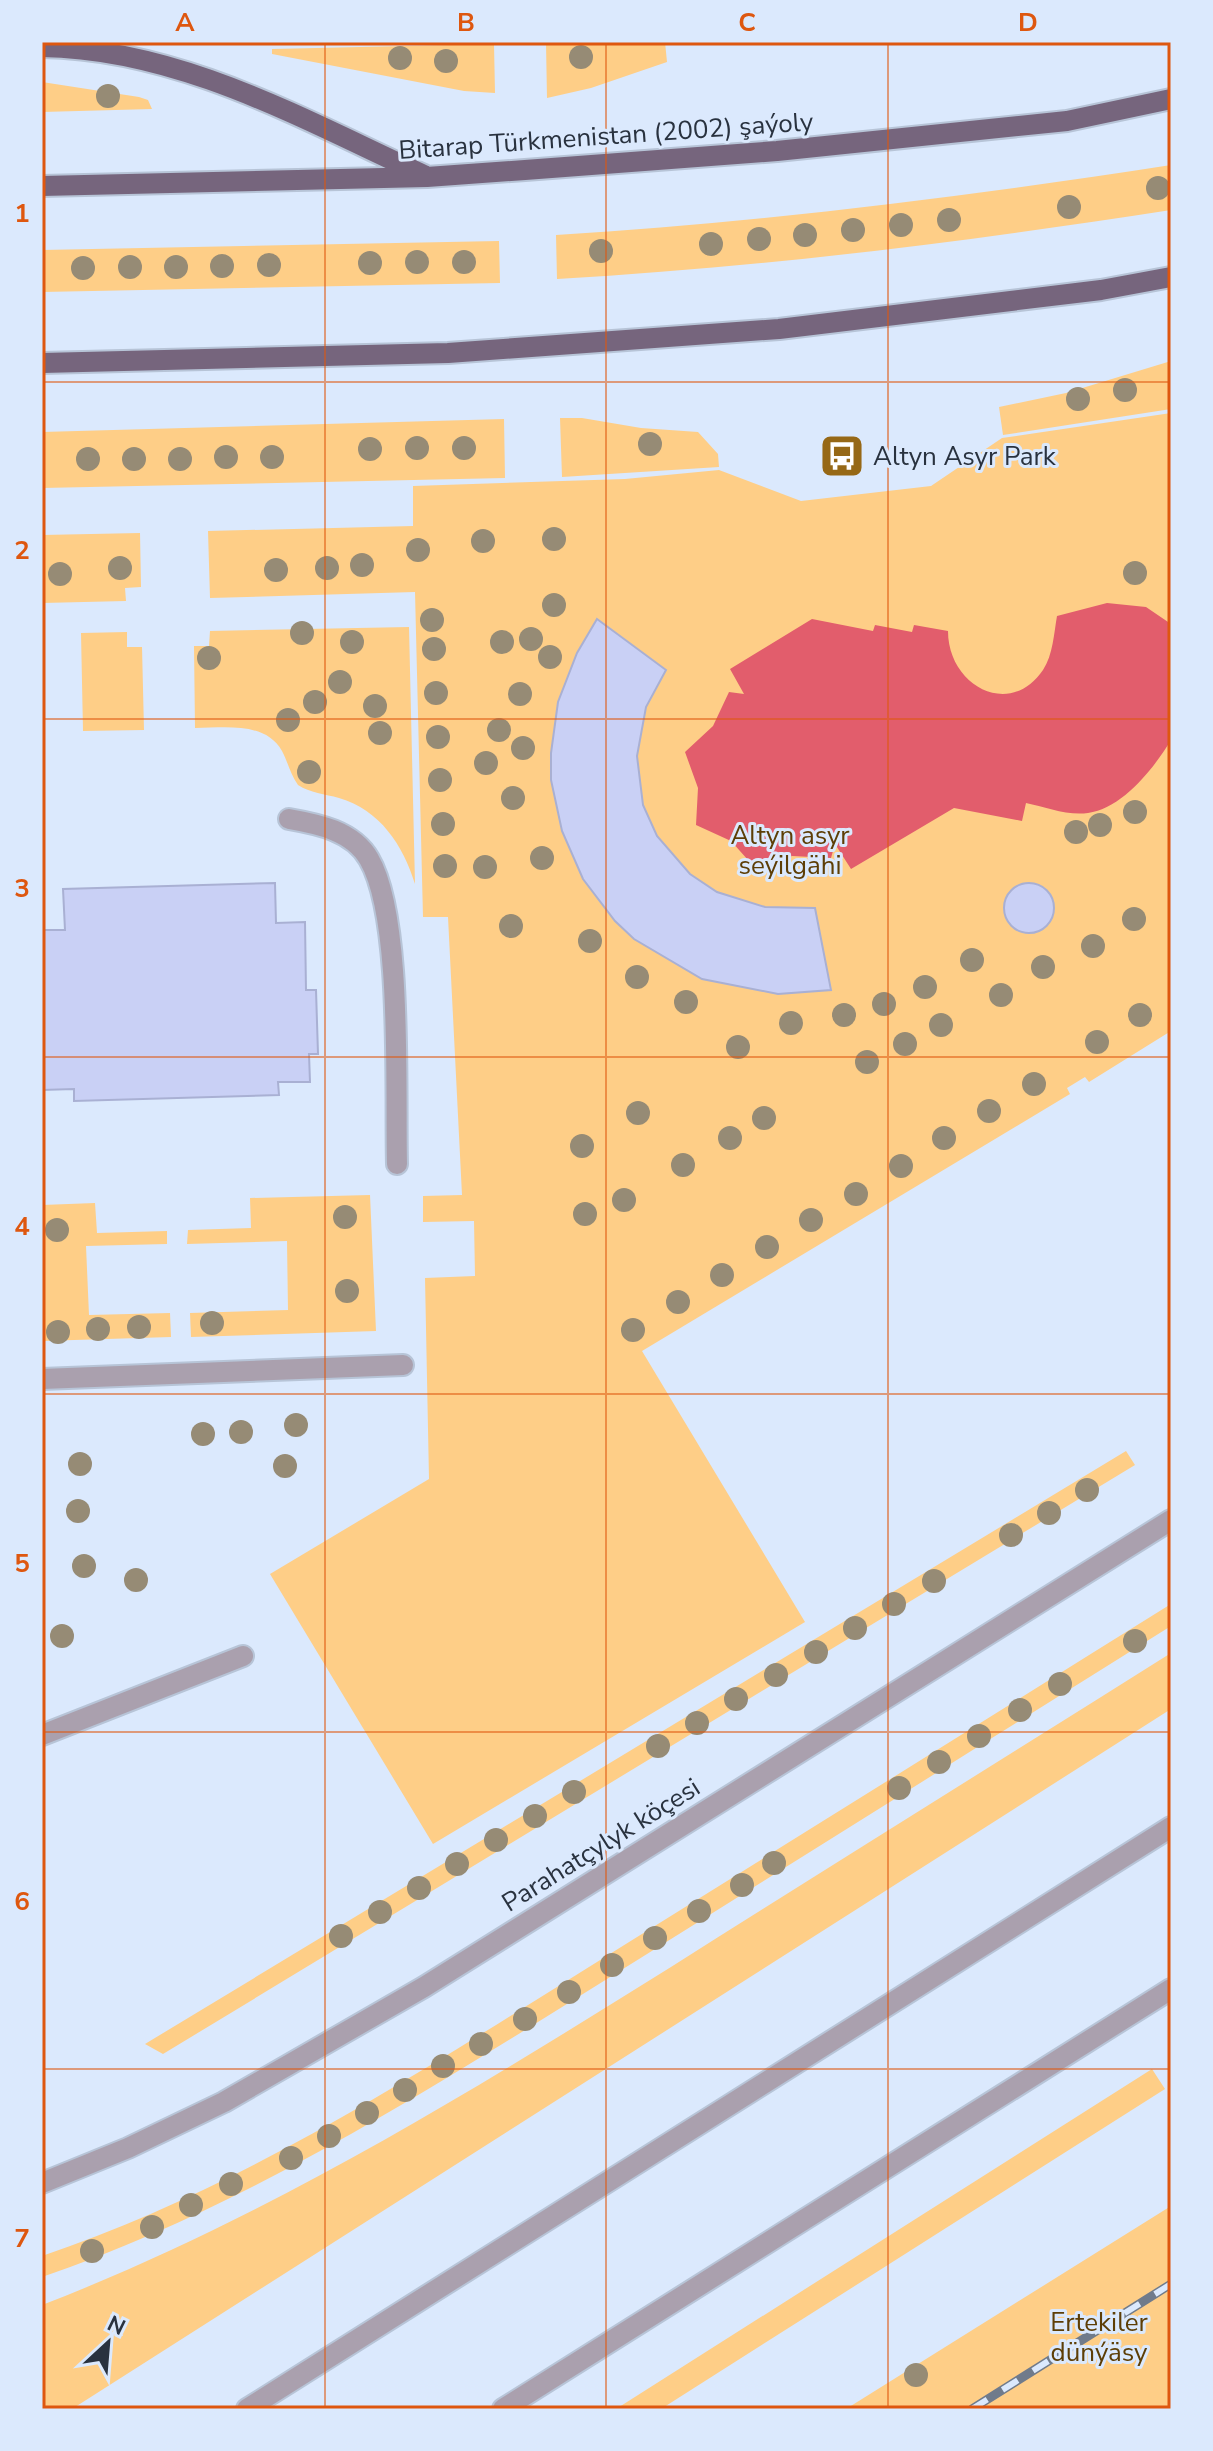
<svg xmlns="http://www.w3.org/2000/svg" width="1213" height="2451" font-family="'Nunito Sans',sans-serif">
	<style>
		.green { fill: #fece87 }
		.water { fill: #e25d6c }
		.building { fill: #c9d0f5; stroke: #a9b0d3; stroke-width: 2 }
		.lines { fill: none; stroke-linecap: round; stroke-linejoin: round }
		.service-casing { stroke: #b7c4d7; stroke-width: 24 }
		.tertiary-casing { stroke: #b7c4d7; stroke-width: 24 }
		.primary-casing { stroke: #b7c4d7; stroke-width: 24 }
		.service { stroke: #aaa0ae; stroke-width: 20 }
		.tertiary { stroke: #aaa0ae; stroke-width: 20 }
		.primary { stroke: #76657d; stroke-width: 20 }
		.rail-casing { stroke: #707b8b; stroke-width: 9 }
		.rail { stroke: #dbe9fd; stroke-width: 6; stroke-dasharray: 18; stroke-linecap: butt }
		.tree { fill: #968b75 }
		.grid { fill: none; stroke: #de570f; stroke-width: 2; stroke-opacity: 0.55 }
		.labels { text-anchor: middle; dominant-baseline: central; stroke-width: 6; stroke-linejoin: round; paint-order: stroke }
		.street-label { font-size: 26px; fill: #29323f; stroke: #dbe9fd }
		.poi-label { font-size: 26px; fill: #29323f; stroke: #dbe9fd; text-anchor: start }
		.park-label { font-size: 26px; fill: #5d3e06; stroke: #dbe9fd }
		.neatline { fill: none; stroke: #de570f; stroke-width: 3 }
		.grid-label { font-size: 26px; text-anchor: middle; font-weight: bold; fill: #de570f }
	</style>
	<rect width="100%" height="100%" fill="#dbe9fd"/>
	<path class="green" d="M665,42L667,62L591,88L547,98L546,43Z
		M494,44L495,93L464,91L272,54V49Z
		M42,82L139,97L148,100L152,109L42,112Z
		M1171,165V210C964,242 766,267 557,279L556,235C763,222 965,197 1171,165Z
		M499,241L500,283L42,292V250Z
		M1171,361V409L1003,435L999,407L1066,393Z
		M1171,413V1031L1089,1082L1085,1077L1067,1088L1070,1094L642,1351L805,1622L433,1844L270,1574L429,1479L425,1278L475,1276L474,1221L423,1222V1196L462,1195L448,917H423L415,592L210,598L208,531L413,526V486L625,479L719,470L801,501L931,486L1002,438Z
		M560,418H582L641,428L698,432L718,454L719,467L562,477Z
		M504,419L505,478L42,488V432Z
		M140,533L141,587L125,588L126,601L42,603V535Z
		M409,627L415,884C403,845 380,810 339,798C325,794 310,793 298,785C290,774 288,762 282,751C265,721 224,728 195,728L194,646H209L210,631Z
		M127,632V647H142L144,730L83,731L81,633Z
		M370,1195L376,1331L191,1337L190,1313L288,1310L287,1241L187,1244L188,1230L251,1228L250,1198Z
		M95,1203L97,1233L167,1231V1244L86,1246L89,1315L170,1313L171,1337L42,1341V1205Z
		M1126,1451L1135,1465L163,2054L145,2044Z
		M1171,1604V1626C986,1742 800,1858 615,1974C432,2088 247,2207 42,2277V2256C241,2189 420,2072 597,1962C788,1843 980,1723 1171,1604Z
		M1171,1653V1709L72,2409H42V2305C265,2219 469,2093 671,1967C837,1862 1004,1758 1171,1653Z
		M1152,2069L1165,2089L661,2409H616Z
		M1171,2206V2409H846Z"/>
	<path class="water" d="M1107,603L1146,607L1171,624V740C1154,768 1123,808 1088,813C1068,816 1045,807 1026,803L1022,821L954,808L851,869L835,844L831,858L792,856L757,870L731,841L696,825L698,788L685,752L713,726L729,692L744,694L730,669L812,619L873,631L875,625L912,632L914,625L948,631C948,686 1010,719 1043,670C1053,655 1054,633 1057,616Z"/>
	<path class="building" d="M597,619L666,670L646,707L637,756L643,805L657,836L690,874L717,892L765,907L815,908L831,990L778,994L702,979L634,939L615,921L583,879L562,831L551,780V753L558,702L577,653Z
		M1004 908a25 25 0 1 1 50 0a25 25 0 1 1-50 0Z
		M275,883L276,923L305,922L306,990H316L318,1054H309L310,1082H278L279,1095L74,1101V1089L42,1090V930H65L63,889Z"/>
	<g class="lines">
		<g class="service-casing">
			<path id="service" d="M289,819C318,824 353,831 369,859C403,917 395,1091 397,1164
				M42,1379L403,1365
				M42,1735L243,1656
				M247,2409L1171,1827
				M503,2409L1171,1989"/>
		</g>
		<g class="tertiary-casing">
			<path id="tertiary" d="M42,2183L128,2148L224,2102L424,1987L1171,1520"/>
		</g>
		<g class="primary-casing">
			<path id="primary" d="M42,47C180,49 302,119 424,175
				M42,186L427,177L525,170L777,151L1067,121L1171,99
				M42,363L448,353L779,329L1101,290L1171,277"/>
		</g>
		<use href="#service" class="service"/>
		<use href="#tertiary" class="tertiary"/>
		<use href="#primary" class="primary"/>
		<g class="rail-casing">
			<path id="rail" d="M972,2409L1171,2284"/>
		</g>
		<use href="#rail" class="rail"/>
	</g>
	<g class="tree">
		<circle cx="581" cy="57" r="12"/>
		<circle cx="400" cy="58" r="12"/>
		<circle cx="446" cy="61" r="12"/>
		<circle cx="108" cy="96" r="12"/>
		<circle cx="1158" cy="188" r="12"/>
		<circle cx="1069" cy="207" r="12"/>
		<circle cx="949" cy="220" r="12"/>
		<circle cx="901" cy="225" r="12"/>
		<circle cx="853" cy="230" r="12"/>
		<circle cx="805" cy="235" r="12"/>
		<circle cx="759" cy="239" r="12"/>
		<circle cx="711" cy="244" r="12"/>
		<circle cx="601" cy="251" r="12"/>
		<circle cx="417" cy="262" r="12"/>
		<circle cx="464" cy="262" r="12"/>
		<circle cx="370" cy="263" r="12"/>
		<circle cx="269" cy="265" r="12"/>
		<circle cx="222" cy="266" r="12"/>
		<circle cx="130" cy="267" r="12"/>
		<circle cx="176" cy="267" r="12"/>
		<circle cx="83" cy="268" r="12"/>
		<circle cx="1125" cy="390" r="12"/>
		<circle cx="1078" cy="399" r="12"/>
		<circle cx="650" cy="444" r="12"/>
		<circle cx="417" cy="448" r="12"/>
		<circle cx="464" cy="448" r="12"/>
		<circle cx="370" cy="449" r="12"/>
		<circle cx="226" cy="457" r="12"/>
		<circle cx="272" cy="457" r="12"/>
		<circle cx="88" cy="459" r="12"/>
		<circle cx="134" cy="459" r="12"/>
		<circle cx="180" cy="459" r="12"/>
		<circle cx="554" cy="539" r="12"/>
		<circle cx="483" cy="541" r="12"/>
		<circle cx="418" cy="550" r="12"/>
		<circle cx="362" cy="565" r="12"/>
		<circle cx="120" cy="568" r="12"/>
		<circle cx="327" cy="568" r="12"/>
		<circle cx="276" cy="570" r="12"/>
		<circle cx="1135" cy="573" r="12"/>
		<circle cx="60" cy="574" r="12"/>
		<circle cx="554" cy="605" r="12"/>
		<circle cx="432" cy="620" r="12"/>
		<circle cx="302" cy="633" r="12"/>
		<circle cx="531" cy="639" r="12"/>
		<circle cx="352" cy="642" r="12"/>
		<circle cx="502" cy="642" r="12"/>
		<circle cx="434" cy="649" r="12"/>
		<circle cx="550" cy="657" r="12"/>
		<circle cx="209" cy="658" r="12"/>
		<circle cx="340" cy="682" r="12"/>
		<circle cx="436" cy="693" r="12"/>
		<circle cx="520" cy="694" r="12"/>
		<circle cx="315" cy="702" r="12"/>
		<circle cx="375" cy="706" r="12"/>
		<circle cx="288" cy="720" r="12"/>
		<circle cx="499" cy="730" r="12"/>
		<circle cx="380" cy="733" r="12"/>
		<circle cx="438" cy="737" r="12"/>
		<circle cx="523" cy="748" r="12"/>
		<circle cx="486" cy="763" r="12"/>
		<circle cx="309" cy="772" r="12"/>
		<circle cx="440" cy="780" r="12"/>
		<circle cx="513" cy="798" r="12"/>
		<circle cx="1135" cy="812" r="12"/>
		<circle cx="443" cy="824" r="12"/>
		<circle cx="1100" cy="825" r="12"/>
		<circle cx="1076" cy="832" r="12"/>
		<circle cx="542" cy="858" r="12"/>
		<circle cx="445" cy="866" r="12"/>
		<circle cx="485" cy="867" r="12"/>
		<circle cx="1134" cy="919" r="12"/>
		<circle cx="511" cy="926" r="12"/>
		<circle cx="590" cy="941" r="12"/>
		<circle cx="1093" cy="946" r="12"/>
		<circle cx="972" cy="960" r="12"/>
		<circle cx="1043" cy="967" r="12"/>
		<circle cx="637" cy="977" r="12"/>
		<circle cx="925" cy="987" r="12"/>
		<circle cx="1001" cy="995" r="12"/>
		<circle cx="686" cy="1002" r="12"/>
		<circle cx="884" cy="1004" r="12"/>
		<circle cx="844" cy="1015" r="12"/>
		<circle cx="1140" cy="1015" r="12"/>
		<circle cx="791" cy="1023" r="12"/>
		<circle cx="941" cy="1025" r="12"/>
		<circle cx="1097" cy="1042" r="12"/>
		<circle cx="905" cy="1044" r="12"/>
		<circle cx="738" cy="1047" r="12"/>
		<circle cx="867" cy="1062" r="12"/>
		<circle cx="1034" cy="1084" r="12"/>
		<circle cx="989" cy="1111" r="12"/>
		<circle cx="638" cy="1113" r="12"/>
		<circle cx="764" cy="1118" r="12"/>
		<circle cx="730" cy="1138" r="12"/>
		<circle cx="944" cy="1138" r="12"/>
		<circle cx="582" cy="1146" r="12"/>
		<circle cx="683" cy="1165" r="12"/>
		<circle cx="901" cy="1166" r="12"/>
		<circle cx="856" cy="1194" r="12"/>
		<circle cx="624" cy="1200" r="12"/>
		<circle cx="585" cy="1214" r="12"/>
		<circle cx="345" cy="1217" r="12"/>
		<circle cx="811" cy="1220" r="12"/>
		<circle cx="57" cy="1230" r="12"/>
		<circle cx="767" cy="1247" r="12"/>
		<circle cx="722" cy="1275" r="12"/>
		<circle cx="347" cy="1291" r="12"/>
		<circle cx="678" cy="1302" r="12"/>
		<circle cx="212" cy="1323" r="12"/>
		<circle cx="139" cy="1327" r="12"/>
		<circle cx="98" cy="1329" r="12"/>
		<circle cx="633" cy="1330" r="12"/>
		<circle cx="58" cy="1332" r="12"/>
		<circle cx="296" cy="1425" r="12"/>
		<circle cx="241" cy="1432" r="12"/>
		<circle cx="203" cy="1434" r="12"/>
		<circle cx="80" cy="1464" r="12"/>
		<circle cx="285" cy="1466" r="12"/>
		<circle cx="1087" cy="1490" r="12"/>
		<circle cx="78" cy="1511" r="12"/>
		<circle cx="1049" cy="1513" r="12"/>
		<circle cx="1011" cy="1535" r="12"/>
		<circle cx="84" cy="1566" r="12"/>
		<circle cx="136" cy="1580" r="12"/>
		<circle cx="934" cy="1581" r="12"/>
		<circle cx="894" cy="1604" r="12"/>
		<circle cx="855" cy="1628" r="12"/>
		<circle cx="62" cy="1636" r="12"/>
		<circle cx="1135" cy="1641" r="12"/>
		<circle cx="816" cy="1652" r="12"/>
		<circle cx="776" cy="1675" r="12"/>
		<circle cx="1060" cy="1684" r="12"/>
		<circle cx="736" cy="1699" r="12"/>
		<circle cx="1020" cy="1710" r="12"/>
		<circle cx="697" cy="1723" r="12"/>
		<circle cx="979" cy="1736" r="12"/>
		<circle cx="658" cy="1746" r="12"/>
		<circle cx="939" cy="1762" r="12"/>
		<circle cx="899" cy="1788" r="12"/>
		<circle cx="574" cy="1792" r="12"/>
		<circle cx="535" cy="1816" r="12"/>
		<circle cx="496" cy="1840" r="12"/>
		<circle cx="774" cy="1863" r="12"/>
		<circle cx="457" cy="1864" r="12"/>
		<circle cx="742" cy="1885" r="12"/>
		<circle cx="419" cy="1888" r="12"/>
		<circle cx="699" cy="1911" r="12"/>
		<circle cx="380" cy="1912" r="12"/>
		<circle cx="341" cy="1936" r="12"/>
		<circle cx="655" cy="1938" r="12"/>
		<circle cx="612" cy="1965" r="12"/>
		<circle cx="569" cy="1992" r="12"/>
		<circle cx="525" cy="2019" r="12"/>
		<circle cx="481" cy="2044" r="12"/>
		<circle cx="443" cy="2066" r="12"/>
		<circle cx="405" cy="2090" r="12"/>
		<circle cx="367" cy="2113" r="12"/>
		<circle cx="329" cy="2136" r="12"/>
		<circle cx="291" cy="2158" r="12"/>
		<circle cx="231" cy="2184" r="12"/>
		<circle cx="191" cy="2205" r="12"/>
		<circle cx="152" cy="2227" r="12"/>
		<circle cx="92" cy="2251" r="12"/>
		<circle cx="916" cy="2375" r="12"/>
	</g>
	<path class="grid" d="M325,42V2409M606,42V2409M888,42V2409M42,382H1171M42,719H1171M42,1057H1171M42,1394H1171M42,1732H1171M42,2069H1171"/>
	<defs>
		<g id="bus-square" transform="scale(2.3)"><rect x="-9" y="-9" width="18" height="18" rx="4" fill="#966816" stroke="#dbe9fd"/><path d="M-5-6H5V4H4V6H2V4H-2V6H-4V4H-5ZM-3.5-4V0h7V-4ZM-3.5 1.2v1.5H-2V1.2ZM2 1.2v1.5H3.5V1.2Z" fill="#fff"/></g>
	</defs>
	<g fill-rule="evenodd">
		<use href="#bus-square" x="842" y="456"/>
	</g>
	<g class="labels">
		<g class="street-label">
			<text transform="translate(606 136) rotate(-4)">Bitarap Türkmenistan (2002) şaýoly</text>
			<text transform="translate(601 1845) rotate(-32)">Parahatçylyk köçesi</text>
		</g>
		<g class="poi-label">
			<text x="873" y="456">Altyn Asyr Park</text>
		</g>
		<g class="park-label">
			<text x="790" y="835">Altyn asyr<tspan x="790" dy="30">seýilgähi</tspan></text>
			<text x="1099" y="2322">Ertekiler<tspan x="1099" dy="30">dünýäsy</tspan></text>
		</g>
	</g>
	<rect width="1213" height="2451" fill="none" stroke="#dbe9fd" stroke-width="88"/>
	<g transform="translate(108 2343) rotate(26)" stroke="#dbe9fd" stroke-width="6" paint-order="stroke">
	<path d="M0-6L14 30L0 20L-14 30Z" fill="#29323f"/>
	<text y="-12" font-size="22" font-weight="bold" text-anchor="middle" fill="#29323f">N</text>
	</g>
	<rect x="44" y="44" width="1125" height="2363" class="neatline"/>
	<g class="grid-label">
		<text x="185" y="31">A</text>
		<text x="466" y="31">B</text>
		<text x="747" y="31">C</text>
		<text x="1028" y="31">D</text>
		<text x="22" y="222">1</text>
		<text x="22" y="559">2</text>
		<text x="22" y="897">3</text>
		<text x="22" y="1235">4</text>
		<text x="22" y="1572">5</text>
		<text x="22" y="1910">6</text>
		<text x="22" y="2247">7</text>
	</g>
</svg>
